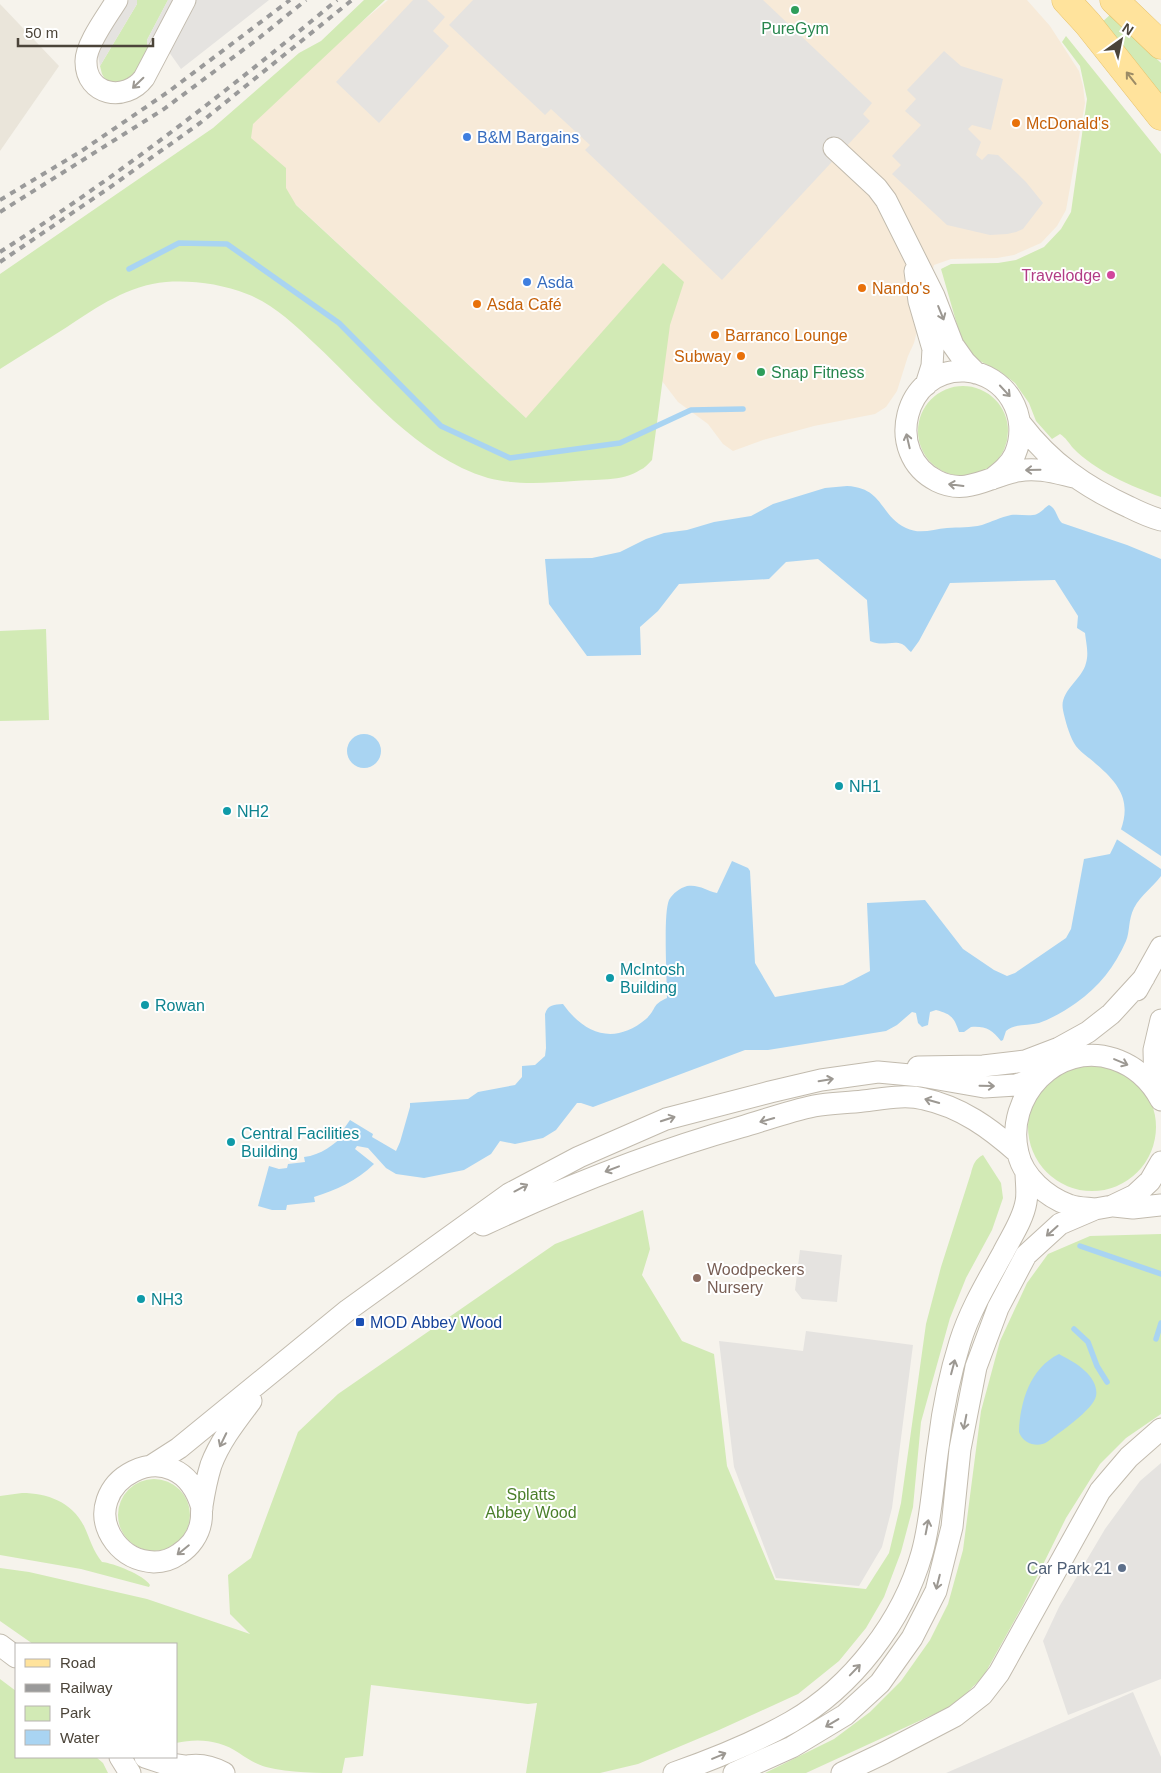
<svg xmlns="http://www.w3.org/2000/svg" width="1161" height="1773" font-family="Helvetica,sans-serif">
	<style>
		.residential { fill: #eae5da }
		.commercial { fill: #f7ead8 }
		.green { fill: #d2eab5 }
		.parking { fill: #e5e3e0 }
		.water { fill: #a9d4f2 }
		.pier { fill: #f6f3ec }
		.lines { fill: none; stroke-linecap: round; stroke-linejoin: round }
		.stream { stroke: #a9d4f2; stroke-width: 5.5 }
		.minor-casing { stroke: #c2bbae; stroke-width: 23 }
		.major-casing { stroke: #e6c16a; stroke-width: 29 }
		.minor { stroke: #fff; stroke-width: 21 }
		.major { stroke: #ffe39c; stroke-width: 28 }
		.rail { stroke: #9a9a9a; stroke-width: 4; stroke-dasharray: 6 6; stroke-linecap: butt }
		.oneway { stroke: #9c8c66 }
		.oneway2 { stroke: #9c9892 }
		.leisure-dot { fill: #2e9e5b; stroke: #fff; stroke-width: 2 }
		.food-dot { fill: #e8710a; stroke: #fff; stroke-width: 2 }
		.shop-dot { fill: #3f7fe0; stroke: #fff; stroke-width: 2 }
		.hotel-dot { fill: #d1479c; stroke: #fff; stroke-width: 2 }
		.culture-dot { fill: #0f9aa8; stroke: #fff; stroke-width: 2 }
		.education-dot { fill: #8d6e63; stroke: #fff; stroke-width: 2 }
		.transit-dot { fill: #1a4fb4; stroke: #fff; stroke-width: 2 }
		.service-dot { fill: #5c6f8a; stroke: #fff; stroke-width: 2 }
		.labels { text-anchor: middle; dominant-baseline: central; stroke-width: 4; stroke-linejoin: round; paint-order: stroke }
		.leisure-label { font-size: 16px; fill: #27864d; stroke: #fff }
		.food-label { font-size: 16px; fill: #c56008; stroke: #fff; text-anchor: start }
		.shop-label { font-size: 16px; fill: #366cbe; stroke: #fff; text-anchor: start }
		.hotel-label { font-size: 16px; fill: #b23c85; stroke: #fff; text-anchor: end }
		.culture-label { font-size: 16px; fill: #0d838f; stroke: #fff; text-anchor: start }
		.education-label { font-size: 16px; fill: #785e54; stroke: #fff; text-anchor: start }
		.transit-label { font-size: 16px; fill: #164399; stroke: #fff; text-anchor: start }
		.park-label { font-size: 16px; fill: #4a7f2a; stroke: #fff }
		.service-label { font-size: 16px; fill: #4e5e75; stroke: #fff; text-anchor: end }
	</style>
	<rect width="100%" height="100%" fill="#f6f3ec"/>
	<path class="residential" d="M0,4L59,66L0,151Z"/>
	<path class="commercial" d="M388,0H1027L1050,26L1079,71L1083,86L1085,103L1066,210L1057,226L1041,243L1014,255L997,258L951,259L934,265L914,343L908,356L897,391L886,407L875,414L814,426L763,440L733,451L723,444L708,424L678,402L662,381L526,418L252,164L242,122Z"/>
	<path class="green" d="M137,0H168L147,40L148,60L133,82L108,84L102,74L100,66L137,4Z
		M364,0H385L253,124L251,138L286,168V188L296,205L526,418L663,263L684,282L670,325L652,460C648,464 645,468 640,470C623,482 594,479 574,481C546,483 514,485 488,478C416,456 367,392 314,343C294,324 273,304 247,294C222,284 192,280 166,282C129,285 97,307 67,327C45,341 22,355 0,369V274L213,128L299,53L321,41Z
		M1111,14L1161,63V104L1101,23Z
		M1066,36L1161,154V497C1131,486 1095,471 1073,448C1069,443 1066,438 1060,434L1052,439L1036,421L1029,403L1015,383L1001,372L978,360L964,349L941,269L951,264L998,263L1016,260L1044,247L1061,229L1071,212L1087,99L1080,66L1062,42Z
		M918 431a45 45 0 1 1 90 0a45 45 0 1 1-90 0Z
		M46,629L49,720L0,721V631Z
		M1028 1127a64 64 0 1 1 128 0a64 64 0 1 1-128 0Z
		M983,1155L1001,1183L1003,1198L992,1230L966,1278L950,1318L921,1422L913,1507L901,1552L884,1597L866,1628L839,1661L798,1694L719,1730L638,1764L600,1773H526L537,1703L528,1704L371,1685L363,1756L345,1758L342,1773C318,1773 290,1773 266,1767C255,1764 248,1759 239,1753C220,1740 198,1738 176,1743V1644H33L0,1621V1568L29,1572L147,1599L250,1634L230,1614L228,1575L251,1558L298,1432L338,1394L555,1244L643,1210L650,1249L642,1275L682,1341L714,1354L727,1466L775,1580L866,1589L889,1553L901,1503L926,1324L941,1267L971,1173C973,1165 975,1159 983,1155Z
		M1161,1234V1414L1126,1438L1100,1464L1066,1518L1023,1605L983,1677L954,1705L806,1773H765L834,1739L870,1712L901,1681L930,1640L948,1604L963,1550L981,1411L1000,1341L1027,1283L1048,1254L1090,1236Z
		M118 1515a36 36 0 1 1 72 0a36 36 0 1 1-72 0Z
		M22,1493C47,1493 72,1502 84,1526C90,1539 93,1551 102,1562C113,1563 144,1575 150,1585L149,1587L81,1569L0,1555V1496Z
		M0,1679L16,1691V1757H96L103,1763L108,1773H0Z"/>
	<path class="parking" d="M129,0H137V4L100,66L98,56L99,49Z
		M168,0H180L148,60L147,40Z
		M194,0H269L181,69L169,52Z
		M413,0H427L445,17L433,31L449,46L379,123L336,82Z
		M473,0H763L872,103L863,114L870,121L722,280L585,150L590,145L551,109L545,115L449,25Z
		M944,51L961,66L1003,79L991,130L972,125L968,129L981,142L976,155L982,160L988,154L998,155L1026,182L1043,203L1023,229L1016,232L1007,234L990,235L947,225L892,174L901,165L892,156L921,125L905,111L916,99L907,90Z
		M800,1250L842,1255L837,1302L802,1299L795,1290Z
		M806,1331L913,1345L892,1508L882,1547L859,1586L776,1578L734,1467L719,1341L803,1351Z
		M1161,1463V1679L1068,1715L1043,1641L1059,1607L1105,1529L1140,1481Z
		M1133,1692L1161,1757V1773H946Z"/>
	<path class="water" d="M847,486C884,488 879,515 906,528C920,535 933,529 947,528C959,527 970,528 982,525C991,522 1001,517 1011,515C1019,514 1030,517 1037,514C1042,512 1045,507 1049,505C1057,509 1056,517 1062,523L1127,545L1161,559V876C1153,887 1141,895 1134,908C1128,920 1130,932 1126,941C1115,966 1099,987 1076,1003C1066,1010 1051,1019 1039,1023C1028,1026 1015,1023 1006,1031L1003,1040L1001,1041C992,1030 986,1026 971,1027L964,1032H959C954,1017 951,1014 936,1010L930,1012L928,1025L922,1027L918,1023L916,1013L912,1012L897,1025L886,1031L768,1050H745L593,1107L581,1103H577L556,1130L543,1138L515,1144L500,1141L491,1154L464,1170L424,1178L396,1174L386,1168L368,1148L357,1146L355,1149L374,1164C357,1181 336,1190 314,1197L315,1202L287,1205L286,1210H272L258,1206L269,1166L279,1169L287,1168L288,1164L305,1162L304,1157C321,1155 334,1145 346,1133L343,1130L350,1120L373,1134L372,1137L396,1151L400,1142L410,1107V1103L468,1099L478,1092L515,1085L522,1077V1066L535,1065L545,1056L546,1048L545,1014C548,1004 554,1005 563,1004C585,1035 615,1045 646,1019C657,1009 651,1005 667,998C667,979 663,914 669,900C673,893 680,888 687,886C699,884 707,891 717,893L732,861L748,868L750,871L755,963L775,997L843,985L870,971L867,903L925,900L963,949L994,970L1007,976L1015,973L1066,938L1071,929L1084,859L1110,854C1131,814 1132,794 1096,764C1089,757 1079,752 1074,743C1069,734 1065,720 1063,710C1059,691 1082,680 1086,663C1089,653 1086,643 1085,633L1077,628L1078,616L1055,580L950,583L919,641L911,652C908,650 906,646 902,644C893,640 883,647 870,641L867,600L818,559L786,562L769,579L679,584L658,611L640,627L641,655L587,656L549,604L545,559L592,558L620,552L646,539L664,533L687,530L714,522L751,516L773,504L825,488Z
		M347 751a17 17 0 1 1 34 0a17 17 0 1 1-34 0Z
		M1059,1354C1068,1359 1078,1364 1085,1371C1092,1377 1098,1387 1096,1396C1094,1409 1059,1433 1047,1442C1038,1448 1023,1444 1019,1432C1020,1402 1030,1368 1059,1354Z"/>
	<path class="pier" d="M1119,828L1161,856V869L1115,838Z"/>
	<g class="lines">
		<path class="stream" d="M129,269L179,243L227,244L339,323L441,426L510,458L620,443L691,410L743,409
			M1080,1246L1161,1274
			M1074,1329L1088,1342L1097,1366L1107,1382
			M1156,1339L1161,1323"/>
		<g class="minor-casing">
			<path id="minor" d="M117,0C108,15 85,45 86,62C86,95 125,103 144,78L185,0
				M834,148L877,188L886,200L934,296L953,345L965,362L976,373
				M915,271L919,301L933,349L932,366L926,385
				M1021,424C1050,462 1085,487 1129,507C1139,512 1150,517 1161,520
				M992,479C1001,472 1010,465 1015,454C1031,416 1006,374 965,371C904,368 883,454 937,481C967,496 989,476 1018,471C1037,467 1056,473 1074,477
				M1137,990L1161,947
				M918,1067L983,1066L1025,1061L1059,1048L1088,1032L1111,1014L1144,978
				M1155,1089L1154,1050L1161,1020
				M1114,1206L1133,1208L1161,1205
				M1095,1209C1087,1208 1076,1208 1069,1205C1047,1197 1023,1177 1018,1153C1004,1097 1057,1040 1114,1059C1135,1066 1151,1081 1161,1100
				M483,1225C567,1186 652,1152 741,1127C765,1120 790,1111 814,1106C830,1103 847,1103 863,1101C882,1099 905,1094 924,1099C961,1107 990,1128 1018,1153
				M151,1466L179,1448L348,1310L509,1194L579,1157L666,1119L770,1092L821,1080L878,1072L921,1076L984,1087L1016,1085L1039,1077
				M202,1508C178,1423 72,1484 115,1542C125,1555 137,1561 154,1562C162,1562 172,1559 179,1554C190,1547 199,1535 201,1521C202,1516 201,1511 202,1506C204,1493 207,1478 211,1465C220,1441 236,1421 251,1401
				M0,1645L16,1657
				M120,1757L130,1773
				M145,1757L163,1763L184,1766
				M170,1773C188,1762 205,1763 224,1773
				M674,1773C714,1759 754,1743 791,1722C852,1687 903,1621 922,1553C932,1517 933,1478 939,1441C943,1407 950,1374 960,1342C970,1310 987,1282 1003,1253C1011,1237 1023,1220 1026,1202C1028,1193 1026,1182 1026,1172
				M734,1773L792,1747L845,1715L880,1683L912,1638L936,1591L952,1527L960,1449L976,1367L998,1308L1026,1255L1060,1224L1095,1209L1112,1206L1135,1195L1150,1181L1161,1162
				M842,1773L884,1753L955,1716L982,1695L999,1673L1100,1491L1129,1457L1161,1429"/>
		</g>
		<g class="major-casing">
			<path id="major" d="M1066,0L1088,24L1161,116
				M1114,0L1161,45"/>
		</g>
		<use href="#minor" class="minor"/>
		<use href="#major" class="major"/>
		<path class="rail" d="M0,200L80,152L168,92L290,0
			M0,212L164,109L259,38L306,0
			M0,252C117,177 230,89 337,0
			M0,262L109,188L200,123L352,0"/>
	</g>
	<defs><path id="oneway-shaft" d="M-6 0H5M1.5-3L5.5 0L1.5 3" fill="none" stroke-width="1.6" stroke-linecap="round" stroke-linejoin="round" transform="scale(1.25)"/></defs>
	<use class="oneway" href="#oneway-shaft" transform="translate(1131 78) rotate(-128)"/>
	<g class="oneway2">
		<use href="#oneway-shaft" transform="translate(138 83) rotate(136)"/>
		<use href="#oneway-shaft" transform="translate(941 313) rotate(68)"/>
		<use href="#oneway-shaft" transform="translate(1005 391) rotate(47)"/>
		<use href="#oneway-shaft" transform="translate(908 441) rotate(-103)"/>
		<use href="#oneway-shaft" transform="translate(1033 470) rotate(179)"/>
		<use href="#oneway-shaft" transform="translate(956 485) rotate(-173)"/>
		<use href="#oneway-shaft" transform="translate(1121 1062) rotate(23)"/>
		<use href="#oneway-shaft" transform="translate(826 1080) rotate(-9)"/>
		<use href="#oneway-shaft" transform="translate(987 1086) rotate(1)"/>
		<use href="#oneway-shaft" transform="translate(932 1101) rotate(-164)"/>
		<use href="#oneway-shaft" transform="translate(668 1119) rotate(-18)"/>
		<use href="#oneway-shaft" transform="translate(767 1120) rotate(164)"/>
		<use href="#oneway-shaft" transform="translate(612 1169) rotate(159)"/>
		<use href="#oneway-shaft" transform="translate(521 1188) rotate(-28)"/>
		<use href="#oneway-shaft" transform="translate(1052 1231) rotate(138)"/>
		<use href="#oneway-shaft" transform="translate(953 1367) rotate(-75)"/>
		<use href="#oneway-shaft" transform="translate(965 1422) rotate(101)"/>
		<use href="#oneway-shaft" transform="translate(223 1440) rotate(116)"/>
		<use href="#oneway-shaft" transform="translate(927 1527) rotate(-79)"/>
		<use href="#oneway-shaft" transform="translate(183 1550) rotate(141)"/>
		<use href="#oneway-shaft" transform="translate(938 1582) rotate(104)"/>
		<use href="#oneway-shaft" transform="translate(855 1670) rotate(-46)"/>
		<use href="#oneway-shaft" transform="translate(832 1723) rotate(149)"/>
		<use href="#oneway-shaft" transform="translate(719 1756) rotate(-23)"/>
	</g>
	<g class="leisure-dot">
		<circle cx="795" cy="10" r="5"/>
		<circle cx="761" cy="372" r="5"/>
	</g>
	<g class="food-dot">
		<circle cx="1016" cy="123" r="5"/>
		<circle cx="862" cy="288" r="5"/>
		<circle cx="477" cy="304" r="5"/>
		<circle cx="715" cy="335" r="5"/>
		<circle cx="741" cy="356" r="5"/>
	</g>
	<g class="shop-dot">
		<circle cx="467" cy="137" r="5"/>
		<circle cx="527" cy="282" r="5"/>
	</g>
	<circle class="hotel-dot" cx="1111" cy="275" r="5"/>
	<g class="culture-dot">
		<circle cx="839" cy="786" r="5"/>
		<circle cx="227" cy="811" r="5"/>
		<circle cx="610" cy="978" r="5"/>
		<circle cx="145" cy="1005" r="5"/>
		<circle cx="231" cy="1142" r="5"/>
		<circle cx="141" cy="1299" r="5"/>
	</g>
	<circle class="education-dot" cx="697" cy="1278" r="5"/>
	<rect class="transit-dot" x="355" y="1317" width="10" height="10" rx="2.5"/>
	<circle class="service-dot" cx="1122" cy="1568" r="5"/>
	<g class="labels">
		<g class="leisure-label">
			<text x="795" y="28">PureGym</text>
			<text x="771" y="372" text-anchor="start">Snap Fitness</text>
		</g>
		<g class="food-label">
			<text x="1026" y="123">McDonald's</text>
			<text x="872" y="288">Nando's</text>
			<text x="487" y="304">Asda Café</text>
			<text x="725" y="335">Barranco Lounge</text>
			<text x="731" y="356" text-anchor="end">Subway</text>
		</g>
		<g class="shop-label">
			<text x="477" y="137">B&amp;M Bargains</text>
			<text x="537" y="282">Asda</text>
		</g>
		<g class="hotel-label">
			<text x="1101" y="275">Travelodge</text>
		</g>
		<g class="culture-label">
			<text x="849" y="786">NH1</text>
			<text x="237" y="811">NH2</text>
			<text x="620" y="969">McIntosh<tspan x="620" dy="18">Building</tspan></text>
			<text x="155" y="1005">Rowan</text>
			<text x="241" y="1133">Central Facilities<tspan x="241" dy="18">Building</tspan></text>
			<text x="151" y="1299">NH3</text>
		</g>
		<g class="education-label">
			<text x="707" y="1269">Woodpeckers<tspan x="707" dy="18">Nursery</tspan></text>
		</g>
		<g class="transit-label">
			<text x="370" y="1322">MOD Abbey Wood</text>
		</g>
		<g class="park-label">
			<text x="531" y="1494">Splatts<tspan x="531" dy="18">Abbey Wood</tspan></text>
		</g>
		<g class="service-label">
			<text x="1112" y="1568">Car Park 21</text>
		</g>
	</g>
	<rect x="15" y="1643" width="162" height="115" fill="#ffffff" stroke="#b7b4b0"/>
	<rect x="25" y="1659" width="25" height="8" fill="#ffe39c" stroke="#b7b4b0"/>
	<text x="60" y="1668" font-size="15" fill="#4b4439">Road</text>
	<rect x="25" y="1684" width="25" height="8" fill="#9a9a9a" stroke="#b7b4b0"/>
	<text x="60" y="1693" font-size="15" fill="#4b4439">Railway</text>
	<rect x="25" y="1706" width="25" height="15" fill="#d2eab5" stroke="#b7b4b0"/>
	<text x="60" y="1718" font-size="15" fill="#4b4439">Park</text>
	<rect x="25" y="1730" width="25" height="15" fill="#a9d4f2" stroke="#b7b4b0"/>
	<text x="60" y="1743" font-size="15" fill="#4b4439">Water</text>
	<g transform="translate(1121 40) rotate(33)" stroke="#ffffff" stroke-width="4" paint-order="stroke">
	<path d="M0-4L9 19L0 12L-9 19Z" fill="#4b4439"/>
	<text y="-8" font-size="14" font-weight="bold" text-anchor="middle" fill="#4b4439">N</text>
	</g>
	<path d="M18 38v8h135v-8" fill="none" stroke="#4b4439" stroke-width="2.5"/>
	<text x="25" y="38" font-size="15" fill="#4b4439" stroke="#ffffff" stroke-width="4" paint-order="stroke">50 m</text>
</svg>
